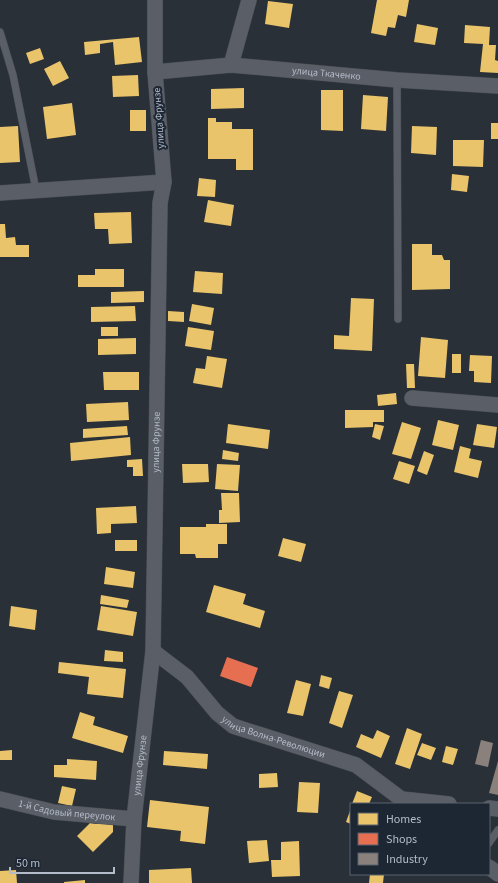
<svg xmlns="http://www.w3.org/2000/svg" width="498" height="883" font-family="'Source Sans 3',sans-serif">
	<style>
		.homes { fill: #e9c46a }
		.shops { fill: #e76f51 }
		.industry { fill: #8a817c }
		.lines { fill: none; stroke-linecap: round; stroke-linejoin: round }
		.lane-casing { stroke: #484c53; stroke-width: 8 }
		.street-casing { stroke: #484c53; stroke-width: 16 }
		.lane { stroke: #5a5e66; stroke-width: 7 }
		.street { stroke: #5a5e66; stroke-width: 15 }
		.labels { text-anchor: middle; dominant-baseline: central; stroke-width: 4; stroke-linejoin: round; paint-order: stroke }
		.street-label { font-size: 10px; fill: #b4bcc9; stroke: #1d2633 }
	</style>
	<rect width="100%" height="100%" fill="#2a3038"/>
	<path class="homes" d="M377,0H409L406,17L398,15L395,28L388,27L386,36L371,33Z
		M268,1L293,4L289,28L265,24Z
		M417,24L438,28L435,45L414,42Z
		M465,25L490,27L489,45H496L495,60L498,61V73L480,72L483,44L464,43Z
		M139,37L142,62L115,65L113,42L100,44V53L85,55L84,42Z
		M40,48L44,59L30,64L26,53Z
		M60,61L69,78L53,86L44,69Z
		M138,75L139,96L113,97L112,76Z
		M244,88V108L211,109V89Z
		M321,90H343V131L321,130Z
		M363,95L388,97L386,131L361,129Z
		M72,103L76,135L47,139L43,107Z
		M130,110H146V131H130Z
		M208,118H216V122H232V129H253V170H236V159H208Z
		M491,123H498V139H491Z
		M18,126L20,162L0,163V127Z
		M412,126L437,127L436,155L411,153Z
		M453,140H484L483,167L453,166Z
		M452,174L469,176L467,192L451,190Z
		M199,178L216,180L215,197L197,196Z
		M208,200L234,205L231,226L204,222Z
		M131,212L132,243L109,244L108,229H95L94,213Z
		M0,224H5L6,238L15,237L16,245H29V257H0Z
		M412,244H432V255H442L444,260H450V289L412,290Z
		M95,269H124V287H78V275H95Z
		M195,271L223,273L222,294L193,292Z
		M144,291V302L111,303V292Z
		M351,298L374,299L372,351L334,349V335L349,336Z
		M192,304L214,308L211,325L189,321Z
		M135,306L136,321L91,322V307Z
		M168,311L184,312V322L168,321Z
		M101,327H118V336H101Z
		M188,327L214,331L211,350L185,346Z
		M421,337L448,340L445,378L418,376Z
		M136,338V354L98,355V339Z
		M452,354H461V373H452Z
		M470,355L492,356L491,383L474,382V371H469Z
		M207,356L227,359L222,388L193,383L196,368L205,369Z
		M406,364H414L415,388H407Z
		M103,372H139V390H104Z
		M396,393L397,404L378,406L377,395Z
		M128,402L129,420L87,422L86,404Z
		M345,410H384V422H373V427L345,428Z
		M438,420L459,425L453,450L432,445Z
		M402,422L421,428L411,459L392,454Z
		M228,424L270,430L268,449L226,443Z
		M375,424L384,426L380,440L372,437Z
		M477,424L497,427L494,448L473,445Z
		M127,426L128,435L83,438V429Z
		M130,437L131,455L71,461L70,443Z
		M460,446L471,449L469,458L482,461L478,478L454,472Z
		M223,450L239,453L238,461L222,459Z
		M424,451L434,455L427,475L417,471Z
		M142,459L143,476H133V467H127V460Z
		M399,461L415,466L409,484L393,479Z
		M182,464H208L209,482L183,483Z
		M217,464L240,465L238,491L215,489Z
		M221,493H239L240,522L219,523V510H222Z
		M136,506L137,523L111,524V533L97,534L96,508Z
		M206,524H227V544H218V558H196L195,554H180V527H206Z
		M283,538L306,544L301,562L278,556Z
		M115,540H137V551H115Z
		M106,567L135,572L133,588L104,584Z
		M214,585L246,594L243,604L265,611L260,628L206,612Z
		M101,595L129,600L127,608L100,604Z
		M11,606L37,610L35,630L9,626Z
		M101,606L137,612L133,636L97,630Z
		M105,650L123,652V662L104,661Z
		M59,662L126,669L123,698L87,694L89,677L58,673Z
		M321,675L332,678L329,689L319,686Z
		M296,680L311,684L303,716L287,713Z
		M339,691L353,695L342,728L329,723Z
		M80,712L95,717L93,725L128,736L123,753L72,738Z
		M407,728L422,734L410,769L395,764Z
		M377,730L390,736L381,758L356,747L361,734L373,739Z
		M422,743L436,748L431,760L417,755Z
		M446,746L458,749L453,765L442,762Z
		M12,750V760H0V751Z
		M164,751L208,754L207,769L163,765Z
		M67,759L97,761L96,780L54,777V765H67Z
		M277,773L278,787L259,788V774Z
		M299,782L320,783L318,813L297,812Z
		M62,786L76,789L72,806L58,803Z
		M357,791L372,797L369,804H352Z
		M150,800L209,807L205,844L180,841L181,831L147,827Z
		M351,808V824L346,822Z
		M97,819L113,821V832L93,852L77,836L90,823L97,824Z
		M267,840L269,861L249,863L247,841Z
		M299,841L300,876L272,877L271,860H281V842Z
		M191,868L192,883H149V870Z
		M16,870L17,883H0V871Z
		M370,874H384L383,883H369Z
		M85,880V883H64V882Z"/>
	<path class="shops" d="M227,657L258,668L251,687L220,676Z"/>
	<path class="industry" d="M481,740L493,743L488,767L475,764Z
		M498,761V795L489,793Z"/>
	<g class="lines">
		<g class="lane-casing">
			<path id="lane" d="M0,32L13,75L36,190
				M397,80L398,319
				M489,843L498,830"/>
		</g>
		<g class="street-casing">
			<g id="street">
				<path d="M231,65L249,0"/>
				<path id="s1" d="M155,72L231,65L397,80L498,86"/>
				<path d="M0,193L164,182"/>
				<path d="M412,398L498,405"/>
				<path id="s2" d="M153,651L187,677L217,713L233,726L356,765L408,804"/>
				<path id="s3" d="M0,799L54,812L134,819"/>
				<path d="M402,799L449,804"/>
				<path d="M489,808L498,809"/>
				<path d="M489,867L498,874"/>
				<path id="s4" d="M131,883L134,819L153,651L160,203L164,182L155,72V0"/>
			</g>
		</g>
		<use href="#lane" class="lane"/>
		<use href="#street" class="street"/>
	</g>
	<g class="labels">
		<g class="street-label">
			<text stroke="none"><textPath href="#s1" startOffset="172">улица Ткаченко</textPath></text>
			<text transform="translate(159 118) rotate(-94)">улица Фрунзе</text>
			<text stroke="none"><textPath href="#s4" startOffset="442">улица Фрунзе</textPath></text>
			<text stroke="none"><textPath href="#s2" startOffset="152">улица Волна-Революции</textPath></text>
			<text stroke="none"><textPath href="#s4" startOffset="118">улица Фрунзе</textPath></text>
			<text stroke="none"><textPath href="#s3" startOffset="68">1-й Садовый переулок</textPath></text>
		</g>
	</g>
	<rect x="350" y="803" width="140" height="72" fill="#1d2633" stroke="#59626f"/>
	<rect x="358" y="813" width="20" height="12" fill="#e9c46a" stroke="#59626f"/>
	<text x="386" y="823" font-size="12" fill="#b4bcc9">Homes</text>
	<rect x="358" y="833" width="20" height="12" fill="#e76f51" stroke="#59626f"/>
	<text x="386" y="843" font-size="12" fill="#b4bcc9">Shops</text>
	<rect x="358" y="853" width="20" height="12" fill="#8a817c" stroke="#59626f"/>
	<text x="386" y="863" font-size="12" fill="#b4bcc9">Industry</text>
	<path d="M10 867v6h104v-6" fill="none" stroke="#b4bcc9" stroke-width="2"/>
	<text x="16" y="867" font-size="12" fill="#b4bcc9" stroke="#1d2633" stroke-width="3" paint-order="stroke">50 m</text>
</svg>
